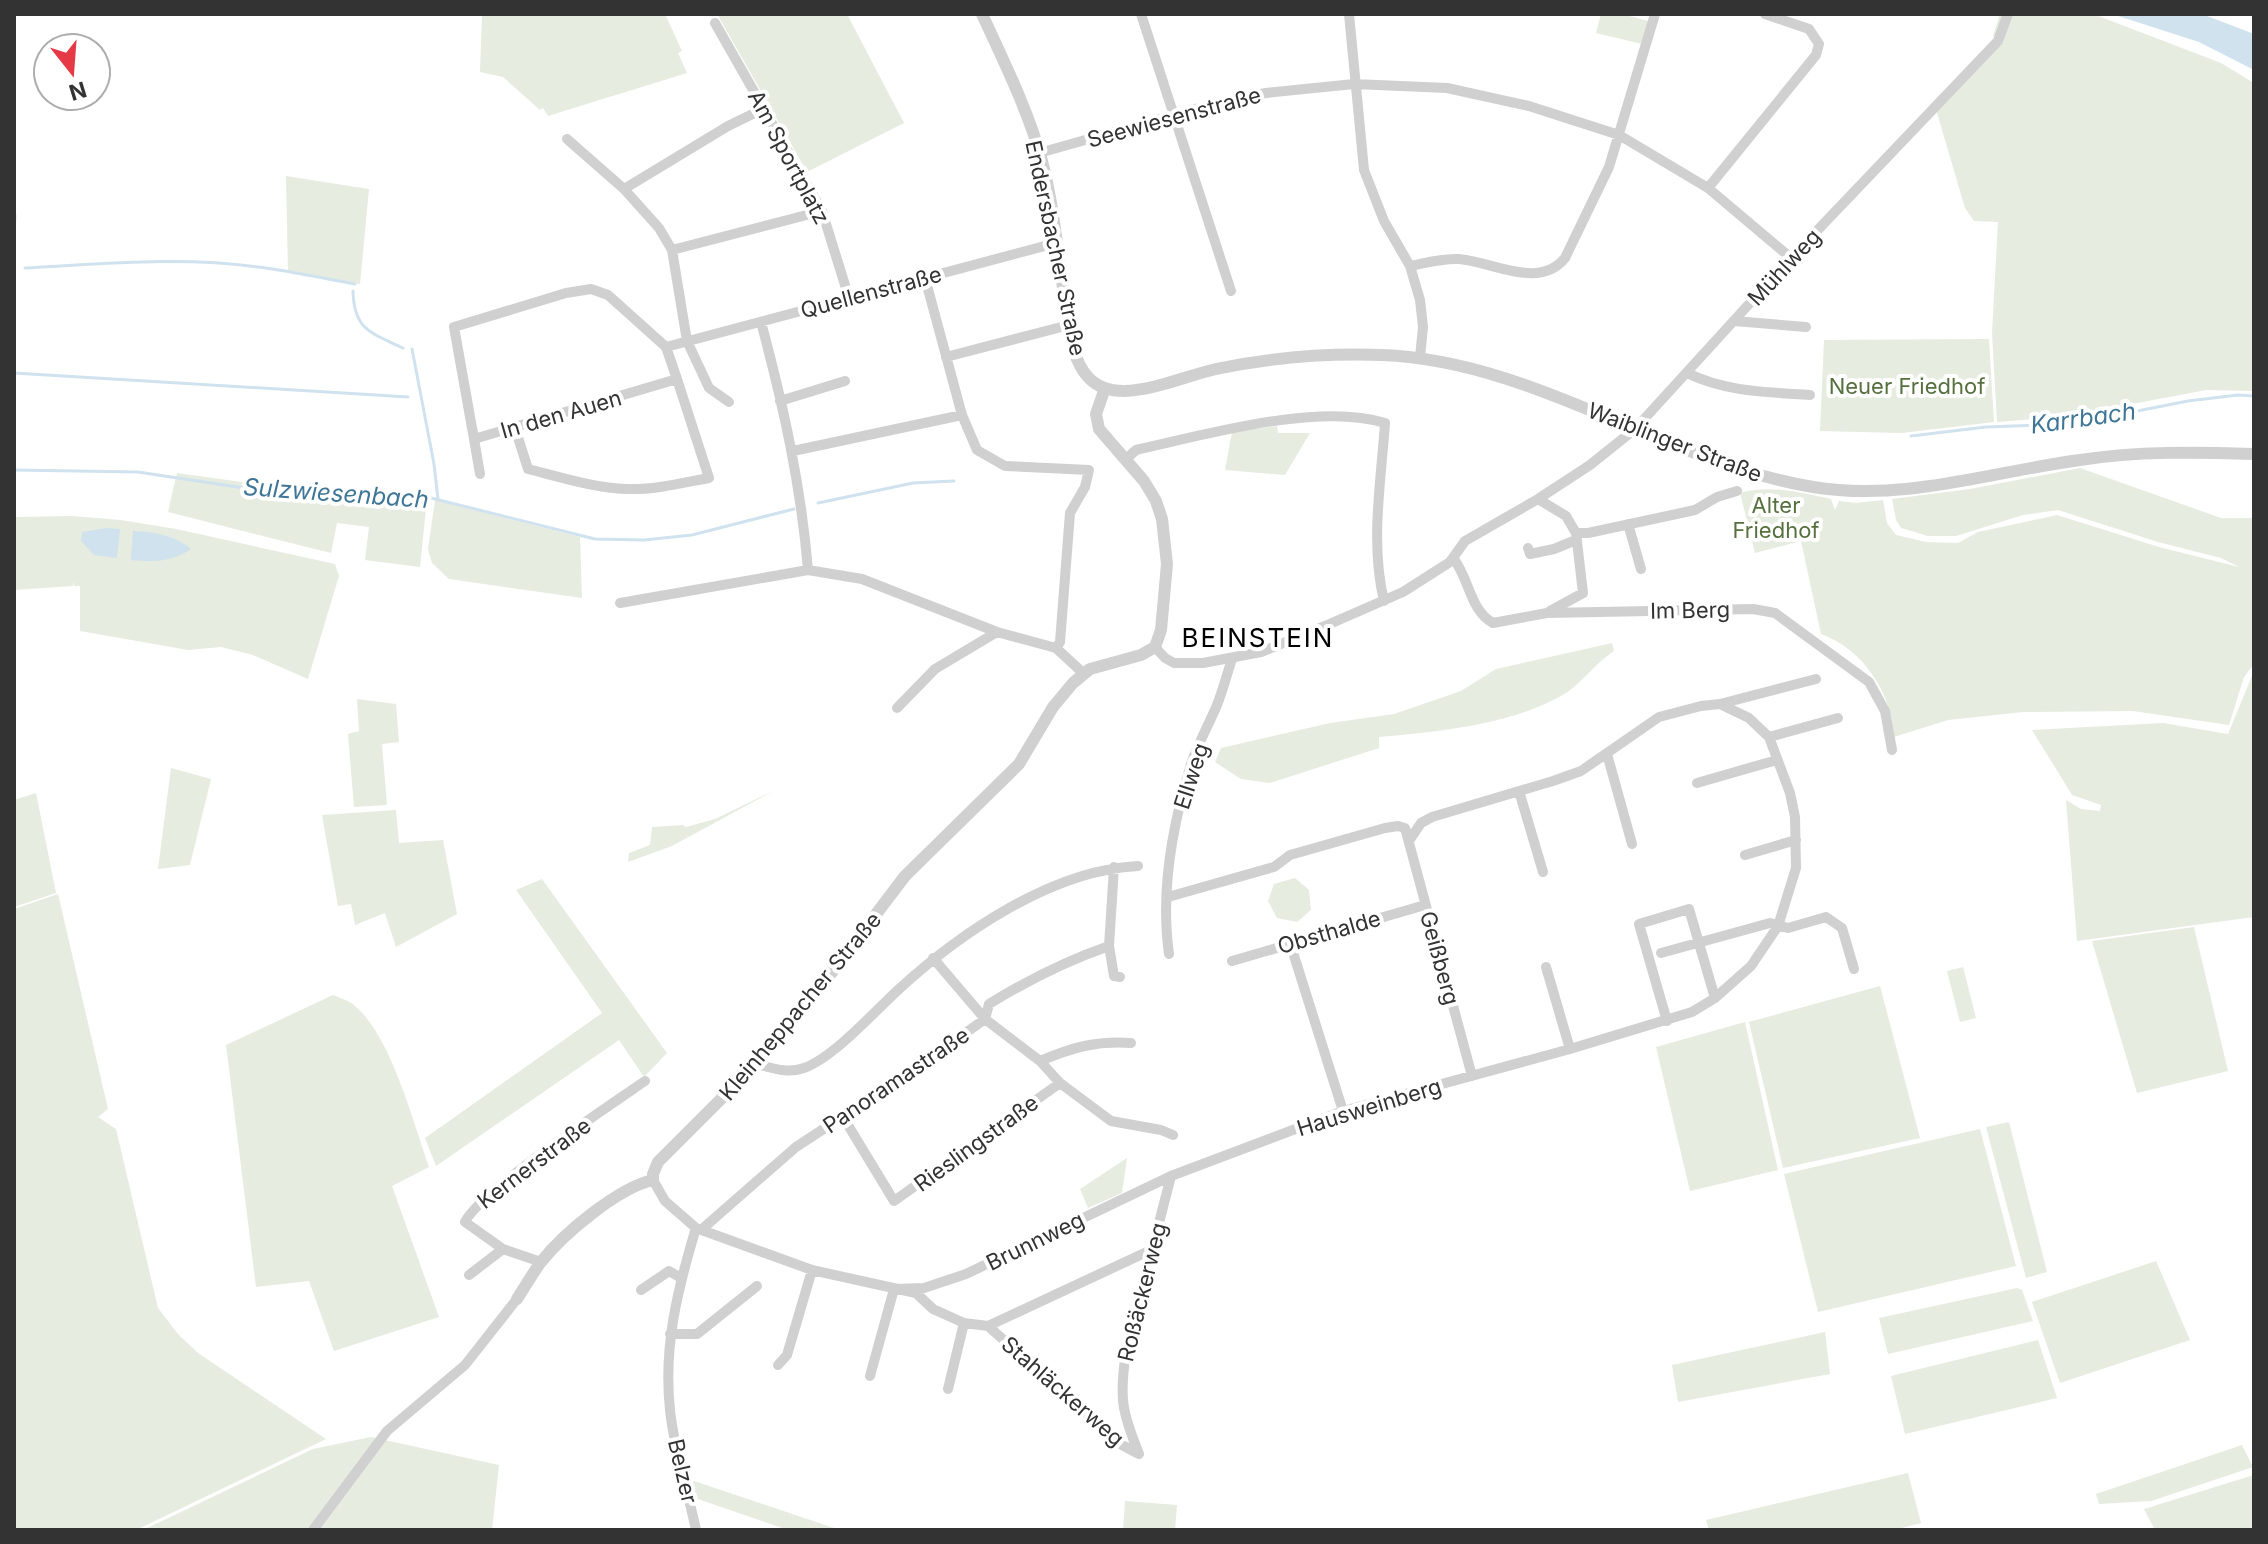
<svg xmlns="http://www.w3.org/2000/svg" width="2268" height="1544" font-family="Inter,sans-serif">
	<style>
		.green { fill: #e6ecdf }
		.water { fill: #cfe2ee }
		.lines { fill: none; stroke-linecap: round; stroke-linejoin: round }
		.stream { stroke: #cfe2ee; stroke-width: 3 }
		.minor { stroke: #d0d0d0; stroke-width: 10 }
		.tertiary { stroke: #d0d0d0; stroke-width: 12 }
		.labels { text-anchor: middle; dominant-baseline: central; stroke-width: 8; stroke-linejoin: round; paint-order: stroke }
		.street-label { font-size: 22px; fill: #333; stroke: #fff }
		.park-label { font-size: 22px; fill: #56703f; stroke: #fff }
		.water-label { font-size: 24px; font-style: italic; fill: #3f7597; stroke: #fff }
		.quarter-label { font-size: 26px; letter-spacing: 2px; fill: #000; stroke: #fff }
	</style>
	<rect width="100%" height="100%" fill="#fff"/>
	<path class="green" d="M482,14H665L682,51L678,53L687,73L548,116L543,108L540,110L503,77L480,72Z
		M717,14H847L904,123L807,172Z
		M1601,14H1622L1648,21L1642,44L1596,33Z
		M2000,14H2093L2221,63L2254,83V391L2206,390L2069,416L1997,422L1992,333L1998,222L1974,221L1965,208L1935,106L1995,38L1993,36Z
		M286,176L369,189L360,284L288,272Z
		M1989,339L1994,422L1902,433L1820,431L1824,340Z
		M1277,426L1278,433H1310L1285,475L1225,470L1232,432Z
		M2080,468L2221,518H2254V664L2244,677L2229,725L2133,711L2023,712L1948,720L1894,737C1892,693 1863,649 1821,634L1801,541L1755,553L1740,493C1769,484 1802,493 1831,499L1835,510L1839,501L1856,503L1883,500L1887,523L1896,535L1926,542L1958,543L1978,532L2057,515L2159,547L2239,567L2221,558L2158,542L2058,510L2023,515L1956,536H1928L1901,528L1896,520L1892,499L1970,489Z
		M177,473L426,508L420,567L365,560L369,527L337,523L331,553L168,512Z
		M435,500L580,537L582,598L449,579L432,563L428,549Z
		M72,516L121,520L176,529L335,564L339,576L308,679L253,655L221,647L188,650L80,631V586H74L73,581V586L14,590V517Z
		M1612,643L1614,651C1595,663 1581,685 1561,696C1509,725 1438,732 1379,737V748L1270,783L1241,779L1215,762L1221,748L1330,723L1394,714L1461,691L1496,669Z
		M2254,671V917L2077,941L2066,800L2081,809L2100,811L2101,805L2072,795L2032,730L2163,723L2228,734Z
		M357,699L396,704L399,742L382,744L387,805L354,807L348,734L359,731Z
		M171,768L211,779L190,865L158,869Z
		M773,791L672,846L628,862L629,853L650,845L652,827L683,825L686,827L715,819Z
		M36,793L56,893L14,907V800Z
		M396,810L399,843L443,840L457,914L396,947L385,913L355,925L351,904L338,906L322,815Z
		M1295,878L1309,890L1311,910L1297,922L1277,918L1268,901L1274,884Z
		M542,879L667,1053L644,1077L619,1040L436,1166L425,1138L602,1013L516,890Z
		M58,894L108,1109L98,1117L116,1129L158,1308L178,1334L198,1353L326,1439L136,1530H14V909Z
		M2194,927L2228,1071L2137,1093L2092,941Z
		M1963,967L1976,1018L1960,1022L1947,971Z
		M1880,986L1920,1138L1783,1168L1749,1022Z
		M333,995C340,998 349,1000 355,1006C391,1036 413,1122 429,1167L392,1186L439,1317L334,1351L309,1281L256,1287L226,1045Z
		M1745,1022L1778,1170L1690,1191L1656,1047Z
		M2009,1122L2047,1272L2026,1278L1986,1127Z
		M1980,1129L2016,1266L1818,1312L1784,1174Z
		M1127,1158L1122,1193L1088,1208L1080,1189Z
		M2156,1261L2190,1340L2060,1383L2032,1302Z
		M2017,1288L2022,1290L2033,1321L1888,1354L1879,1318Z
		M1825,1332L1830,1374L1678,1402L1672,1365Z
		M2038,1340L2057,1398L1905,1434L1891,1376Z
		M371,1437L499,1465L492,1530H143L313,1449Z
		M2242,1445L2253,1467L2151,1501L2099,1504L2096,1494Z
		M1908,1473L1921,1523L1894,1530H1709L1706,1520Z
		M2254,1475V1530H2155L2144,1509Z
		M688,1479L840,1530H788L692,1497Z
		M1125,1501L1177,1505L1175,1530H1123Z"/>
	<path class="water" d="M2112,14H2202L2254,34V70L2199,42Z
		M106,528L120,529L117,558L94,555L81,541L82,532Z
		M133,531C154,532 175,535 191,549C172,562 154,562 131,560Z"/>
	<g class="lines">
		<path class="stream" d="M14,235L15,215
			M25,268C102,264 181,256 258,267C290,271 322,278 355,284
			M353,291C354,331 372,333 403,348
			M412,349L434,464L438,499
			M14,373L408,397
			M1911,436L1986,427L2071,424L2188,401L2238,395L2254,396
			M14,470L138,472L244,488L415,494L595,539L644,540L692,535L794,509
			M818,503L913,483L954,481"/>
		<path class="minor" d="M1141,14L1231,291
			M1349,14L1364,170L1384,221L1410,266L1420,300L1423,327L1420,357
			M715,23L822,211L849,298
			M567,139L624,189L659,228L672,250L687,341L709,388L729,402
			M1039,153L1220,102L1266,93L1354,84L1447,88L1529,106L1619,135L1708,188L1791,258
			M1708,188L1816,55L1819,44L1809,29L1765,14
			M624,189L728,126L763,109
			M672,250L822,211
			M1410,266C1426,263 1442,258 1459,259C1494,262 1539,290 1565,258L1609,167L1655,14
			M925,278L962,415L977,450L1005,466L1089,470L1085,487L1070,513L1060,642L1056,648
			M591,289L608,295L666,347L677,379L474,439L454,327L566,293Z
			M1734,321L1806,327
			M761,322C783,404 801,485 808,570
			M666,347L1056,243
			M946,357L1069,325
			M1687,373C1726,392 1767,392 1810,395
			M780,401L845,381
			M515,428L528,469C560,477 594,488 627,489C654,490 682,483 709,478L677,379
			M474,439L480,474
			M793,451L962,415
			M1125,460L1136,450C1204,435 1318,402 1385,423C1381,482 1370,544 1384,601
			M1538,499L1566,516L1576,533H1588L1695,510L1717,497L1737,491
			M1628,524L1641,569
			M1528,548L1530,554L1554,549L1576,540
			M1453,558C1469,577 1470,611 1493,623L1547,613L1753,609L1775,613L1869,682L1885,711L1892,750
			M620,603L808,570L862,579L997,632L1056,648L1083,673
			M1550,611L1583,593L1576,533
			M1155,647L1165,658L1174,663H1203L1261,652L1325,626L1403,592L1450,562L1465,541L1538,499L1590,465L1635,429L1791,258L1998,41L2008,14
			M1720,704L1816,679
			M897,708L935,669L997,632
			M1769,737L1838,718
			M1607,754L1632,844
			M1697,783L1777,760
			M1519,791L1543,872
			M1745,855L1796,840
			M1168,897L1274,867L1290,855L1385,828L1398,826L1405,828L1472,1076
			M1290,943L1343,1111
			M1109,946L1114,867
			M1661,953L1770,923L1788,928L1826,917L1842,928L1854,969
			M1169,954C1160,891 1173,822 1192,761C1199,742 1209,724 1217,705C1223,690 1227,674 1232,659
			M933,958L985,1019L1040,1061L1060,1083L1111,1121L1161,1130L1173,1135
			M1232,961L1425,905
			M1546,967L1570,1049
			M1667,1021L1639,924L1689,909L1715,998
			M1040,1061C1071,1048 1097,1040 1131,1043
			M756,1064C773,1068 787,1074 804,1068C834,1057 874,1012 898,990C960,933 1052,870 1138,866
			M843,1117L894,1201L1060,1083
			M653,1180L665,1201L696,1228L812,1270L916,1293L933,1309L964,1323L988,1326
			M701,1230L796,1147L917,1068L985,1019L989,1004C1028,980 1066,961 1109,946L1114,976L1120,977
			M541,1262L503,1249L465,1222C479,1192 610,1105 645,1081
			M469,1275L503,1249
			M894,1289L924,1288L966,1274L1171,1176L1343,1111L1570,1049L1692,1012L1715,998L1751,966L1778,926L1796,868L1795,817L1790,793L1769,737L1749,718L1720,704L1701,706L1659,717L1581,771L1553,781L1432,817L1421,823L1409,841
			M641,1290L669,1271L681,1278
			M988,1326L1122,1445L1139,1454
			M988,1326L1151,1250
			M670,1334H697L757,1286
			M778,1365L787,1355L812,1270
			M870,1376L894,1289
			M948,1389L964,1323
			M1139,1454C1122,1412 1119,1398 1126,1352L1171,1176
			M313,1530L387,1431L465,1365L517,1299
			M696,1530C688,1491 674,1450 670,1410C663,1346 678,1288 696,1228"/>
		<path class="tertiary" d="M982,14C1004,62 1028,110 1042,161C1054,206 1058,256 1065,302C1069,325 1071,359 1088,377C1097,387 1111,391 1124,391C1155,390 1186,376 1216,369C1273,357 1324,353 1382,355C1536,361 1663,462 1813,487C1904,502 1990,472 2080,460C2138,451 2195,452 2254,454
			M517,1299C525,1287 532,1274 541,1262C564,1233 618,1188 653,1180V1174L658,1162L756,1064L823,984L905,876L1019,764L1053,707L1073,683L1090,669L1141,655L1155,647L1161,630L1167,564L1162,519L1156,501L1144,481L1099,429L1096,414L1105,388"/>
	</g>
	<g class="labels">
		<g class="street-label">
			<text transform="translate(1174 117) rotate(-15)">Seewiesenstraße</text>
			<text transform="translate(789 157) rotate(62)">Am Sportplatz</text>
			<text transform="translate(1056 248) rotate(78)">Endersbacher Straße</text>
			<text transform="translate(1784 267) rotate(-47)">Mühlweg</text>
			<text transform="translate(871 292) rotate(-15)">Quellenstraße</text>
			<text transform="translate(561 414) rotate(-16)">In den Auen</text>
			<text transform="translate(1675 442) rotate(21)">Waiblinger Straße</text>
			<text transform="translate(1690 610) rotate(-1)">Im Berg</text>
			<text transform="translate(1191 776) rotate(-72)">Ellweg</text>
			<text transform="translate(1329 932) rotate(-16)">Obsthalde</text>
			<text transform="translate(1440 958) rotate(75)">Geißberg</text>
			<text transform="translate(800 1006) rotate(-50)">Kleinheppacher Straße</text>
			<text transform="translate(896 1080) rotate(-34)">Panoramastraße</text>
			<text transform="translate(1369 1107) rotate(-17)">Hausweinberg</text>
			<text transform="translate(976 1143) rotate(-36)">Rieslingstraße</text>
			<text transform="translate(534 1163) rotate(-37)">Kernerstraße</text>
			<text transform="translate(1035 1241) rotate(-26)">Brunnweg</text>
			<text transform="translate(1142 1292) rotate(-76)">Roßäckerweg</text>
			<text transform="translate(1063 1391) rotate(41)">Stahläckerweg</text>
			<text transform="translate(683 1471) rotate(77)">Belzer</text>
		</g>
		<g class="park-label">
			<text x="1907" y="386">Neuer Friedhof</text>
			<text x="1776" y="505">Alter<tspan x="1776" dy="25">Friedhof</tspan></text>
		</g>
		<g class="water-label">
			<text transform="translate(2083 418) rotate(-8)">Karrbach</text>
			<text transform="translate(336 493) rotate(4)">Sulzwiesenbach</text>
		</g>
		<g class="quarter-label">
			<text x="1258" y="637">BEINSTEIN</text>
		</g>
	</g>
	<rect width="2268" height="1544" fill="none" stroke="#333333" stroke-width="32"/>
	<g transform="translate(72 72) rotate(163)"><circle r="38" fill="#ffffff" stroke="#adadad" stroke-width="2"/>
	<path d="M0-6L14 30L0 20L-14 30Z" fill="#e63946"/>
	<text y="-12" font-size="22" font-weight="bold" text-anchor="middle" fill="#333333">N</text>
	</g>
</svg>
